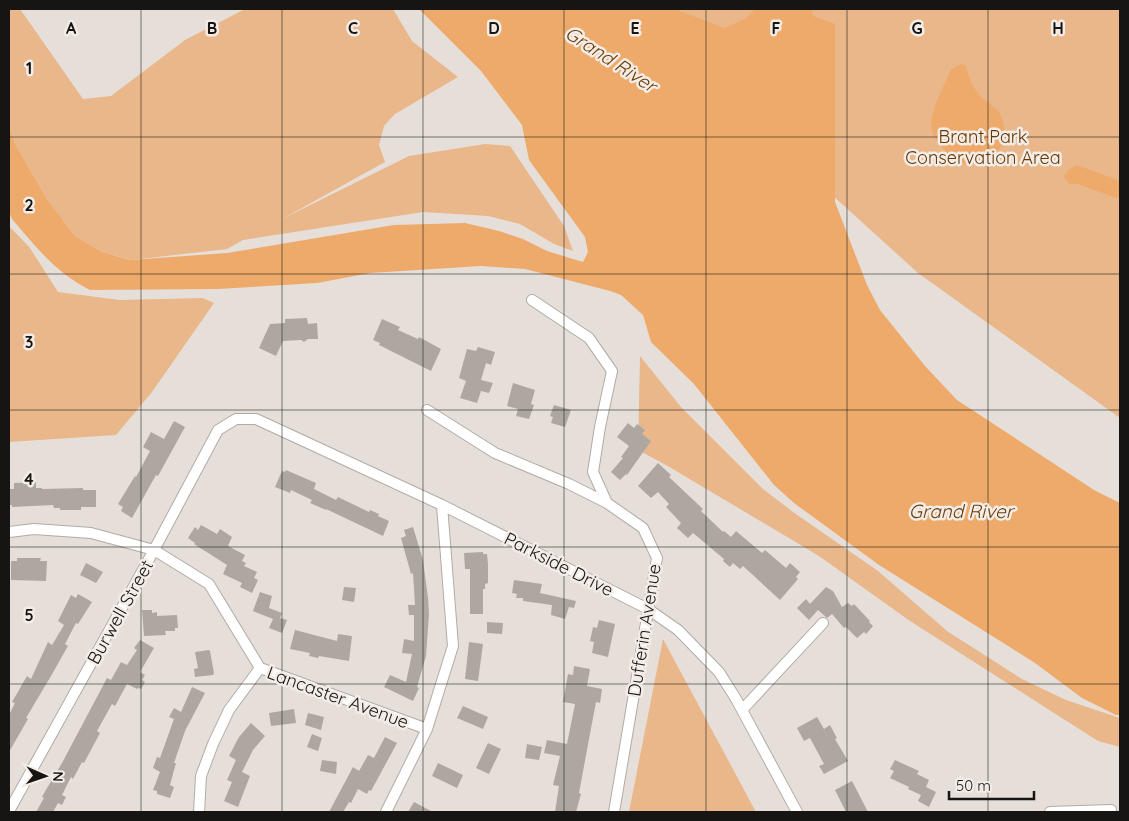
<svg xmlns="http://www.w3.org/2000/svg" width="1129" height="821" font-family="Quicksand,sans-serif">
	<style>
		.green { fill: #e9b78a }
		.water { fill: #eeaa6b }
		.building { fill: #aea7a1 }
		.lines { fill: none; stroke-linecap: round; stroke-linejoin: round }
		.street-casing { stroke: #b2aba5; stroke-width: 12 }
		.street { stroke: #fff; stroke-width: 10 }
		.grid { fill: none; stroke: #171513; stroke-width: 1; stroke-opacity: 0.55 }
		.labels { text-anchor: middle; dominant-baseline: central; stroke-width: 5; stroke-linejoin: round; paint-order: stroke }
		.park-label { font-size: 18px; fill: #643804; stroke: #f4ece6 }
		.street-label { font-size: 18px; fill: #171513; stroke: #f4ece6 }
		.water-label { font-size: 19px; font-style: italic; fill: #693e0b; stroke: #f4ece6 }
		.grid-label { font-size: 16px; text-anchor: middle; font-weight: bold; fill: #171513; stroke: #f4ece6; stroke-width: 5; stroke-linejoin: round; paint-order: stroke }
	</style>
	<rect width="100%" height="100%" fill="#e6dfd9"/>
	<path class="green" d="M9,9H20L83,99L111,96L185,40L245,9H393L412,41L458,77L395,114L384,126L379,145L385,162L282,219L409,156L485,144L510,146L564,226L573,251L554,244L520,224L488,216L423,212L243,240L227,249L131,260L102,252L75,236L47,199L14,142L9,124Z
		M627,9H1120V418L918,273Z
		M9,226L30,248L58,292L120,300L203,298L214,303L152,392L116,435L9,442Z
		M640,356L681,407L763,489L793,512L878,571L947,631L1022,679L1066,700L1120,718V747L1098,741L910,621L819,556L666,465L638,450Z
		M663,639L756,812H629Z"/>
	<path class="water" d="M419,9H675L724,28L745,19L755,9H812L813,16L835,24V202L867,285L880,310L925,366L957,400L1094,490L1120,503V715H1116L1082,698L1035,663L879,565L794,503L774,485L694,384L651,342L643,315L621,295L610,291L525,269L481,266L370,273L317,283L218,289L90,290C56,273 36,247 12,219L9,212V124L14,142L47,199L75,236L102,252L130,260L227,253L394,225L465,223L499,231L523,239L547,251L583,262L588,252L585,237L529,160L522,125L481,71Z
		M961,64L966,66C969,78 973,88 981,97C990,105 1001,109 1003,122C1004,127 1006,136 1004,141C1001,154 975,166 963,163C952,161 932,138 931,127C931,108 944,87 951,69Z
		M1077,165L1120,181V197L1116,198L1078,184H1069L1064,177L1068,170Z"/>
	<path class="building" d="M307,318L308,324L317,323L318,339H308L304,342L301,340L283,341L276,356L259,348L270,324L285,323V319Z
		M382,319L400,327L398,330L418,339L419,337L441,349L431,371L379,345L380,343L373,340Z
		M478,347L495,352L491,365L486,363L481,380L493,383L489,393L481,391L477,403L460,398L466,381L459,378L467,349L476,351Z
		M513,383L535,390L531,404L534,405L529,419L516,416L518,409L507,406Z
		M554,405L571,410L565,427L551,423L553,417L550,416Z
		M174,421L185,427L158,476L156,475L132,518L121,511L123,507L118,504L135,476L136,477L150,451L143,447L151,432L164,439Z
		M628,423L634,428L637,424L645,430L642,434L651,441L627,475L626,474L620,480L611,472L623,458L621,457L629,446L617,437Z
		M658,463L671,475L669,477L703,509L701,511L723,532L724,531L731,537L736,531L762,553L765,550L786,568L790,563L800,572L796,577L798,579L780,600L743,566L740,569L733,563L730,567L723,561L724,559L693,533L688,538L677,528L681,523L666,507L669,504L658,492L651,498L638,486Z
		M286,470L316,483L314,489L336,500L338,497L369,512L370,510L379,514L378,516L389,521L383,536L326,509V510L310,503L312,500L291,490L290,493L275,487L282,471L285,472Z
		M36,482V488H42V489L83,488V490H96V507H81V510H60V508H54L53,505L12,507V505H9V489H14V483Z
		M201,525L217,534L220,529L232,537L228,546L245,555L242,561L246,563L244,566L257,572L254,578L258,580L252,593L240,587L242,583L223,574L227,565L194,544L195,543L188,538L195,527L198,530Z
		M413,527L423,560L428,598L429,614L426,656L417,687L419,688L413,701L384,687L390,675L406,682L412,654L402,653L404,639L414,641V615H409L408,605H415L413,573L411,574L401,538L406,536L404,530Z
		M483,552V554H487L488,564V583L485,584V589H483V614H470V569H465L464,553Z
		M17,558H41L40,561H47L46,581L11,580V561H17Z
		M86,563L103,572L96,583L80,575Z
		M514,580L542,584L540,593L576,601L574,608L569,607L565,619L551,615L552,605L523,601V598H516L517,594L512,593Z
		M344,587L356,588L354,602L342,600Z
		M826,587L833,591L842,607L848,603L852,606L854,604L870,621L869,622L873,626L866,634L864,632L857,638L846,627L844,628L832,614L827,618L818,610L809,620L797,608L806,599L810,604Z
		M260,592L272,596L269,608L282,613L280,618L287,620L282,633L269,628L273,619L253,611Z
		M78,594L92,602L78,624L76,623L65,644L68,646L51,676L26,718L28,719L9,752V715L15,703L12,702L27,676L31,679L48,642L52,645L64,625L58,621L71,595L76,598Z
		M142,610H152V613L157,612V616L177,615L178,628H175V631H165L166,635L144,636Z
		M599,620L615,624L608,657L592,653L594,642L590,641L593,627L597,628Z
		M487,622L503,623L502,634L487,633Z
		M295,630L337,641L338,634L352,636L349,661L319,656L318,658L309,656L310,653L290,649Z
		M140,640L154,648L140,672L145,675L142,680L145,682L141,689L138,688L137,689L127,684L115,706L112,704L97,731L100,733L84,763L82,762L73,779L71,777L62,795L66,797L62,805L58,803L53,812H36L44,798L42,797L47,788L62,763L107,678L111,680L121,662L127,665L137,650L134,648Z
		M469,642L483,644L478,681L465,679Z
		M209,650L210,651L214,673L213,675L195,677L194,669L198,668L195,652Z
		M574,666L590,669L587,686L602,689L600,703L596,702L589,739L579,793L581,794L576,812H555L559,786L553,785L560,756L544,753L547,740L567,744L575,704L563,702L568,674L573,675Z
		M192,687L205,693L185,731L174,763H176L170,785L174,787L170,798L157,794V791L153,790L160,772L153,768L157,757L160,758L174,719L169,717L174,708L181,712Z
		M463,706L488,717L483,729L457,718Z
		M294,709L296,723L271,726L269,713Z
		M308,713L324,717L321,730L305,725Z
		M817,717L824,729L830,725L837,738L835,739L848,761L824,774L819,766L824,764L810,738L804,741L797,728Z
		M251,723L265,736L253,750L242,772L250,776L238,807L224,801L232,782L227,780L236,760L229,756L239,737Z
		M312,734L322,738L318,751L307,747Z
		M385,737L397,743L371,791L369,790L367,794L358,789L351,803L349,802L343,812H329L353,767L359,771L368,755L374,758Z
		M488,743L501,749L489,774L476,768Z
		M527,744L542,747L539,760L525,758Z
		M322,760L337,762L336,774L320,771Z
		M895,760L919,771L917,774L929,780L926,787L936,792L929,807L918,801L921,795L908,789L909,787L890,778L894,771L890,769Z
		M438,763L463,775L457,788L432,776Z
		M852,781L868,812H846L835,790Z
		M414,802L433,812H408Z"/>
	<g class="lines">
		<g class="street-casing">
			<path id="street" d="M532,300L589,338L612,371L600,427L593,472L607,503L643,528L657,558L614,812
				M427,410L495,453L569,484L607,503
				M9,532L34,529L91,533L154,550L209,584L260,668L427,729
				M742,710L823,623
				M9,811L154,550L218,430L236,419H256L442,505L648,609L678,630L719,672L736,699L797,812
				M199,812L201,776L213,744L229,710L260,668
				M386,812L427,729L453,646L442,505
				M1050,812L1111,810"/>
		</g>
		<use href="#street" class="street"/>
	</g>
	<path class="grid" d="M141,9V812M282,9V812M423,9V812M564,9V812M706,9V812M847,9V812M988,9V812M9,137H1120M9,274H1120M9,410H1120M9,547H1120M9,684H1120"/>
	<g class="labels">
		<g class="park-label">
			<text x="983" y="136">Brant Park<tspan x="983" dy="21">Conservation Area</tspan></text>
		</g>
		<g class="street-label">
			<text transform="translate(559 564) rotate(27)">Parkside Drive</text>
			<text transform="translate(120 612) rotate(-61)">Burwell Street</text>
			<text transform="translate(644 630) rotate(-81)">Dufferin Avenue</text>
			<text transform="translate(338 697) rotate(20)">Lancaster Avenue</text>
		</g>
		<g class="water-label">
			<text transform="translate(611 59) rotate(33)">Grand River</text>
			<text x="961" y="511">Grand River</text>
		</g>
	</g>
	<g class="grid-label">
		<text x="71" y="34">A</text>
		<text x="212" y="34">B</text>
		<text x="353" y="34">C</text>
		<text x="494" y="34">D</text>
		<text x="635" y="34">E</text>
		<text x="776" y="34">F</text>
		<text x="917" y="34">G</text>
		<text x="1058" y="34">H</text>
		<text x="29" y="74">1</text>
		<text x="29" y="211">2</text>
		<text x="29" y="348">3</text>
		<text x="29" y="485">4</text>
		<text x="29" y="621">5</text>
	</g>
	<rect width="1129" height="821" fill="none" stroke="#171513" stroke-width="20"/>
	<g transform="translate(45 776) rotate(92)" stroke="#f4ece6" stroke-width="4" paint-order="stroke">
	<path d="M0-4L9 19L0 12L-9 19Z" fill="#171513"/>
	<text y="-8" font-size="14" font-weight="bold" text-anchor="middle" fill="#171513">N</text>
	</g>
	<path d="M949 791v8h85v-8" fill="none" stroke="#171513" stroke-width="2.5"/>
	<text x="956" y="791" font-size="15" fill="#171513" stroke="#f4ece6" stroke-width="4" paint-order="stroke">50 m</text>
</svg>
